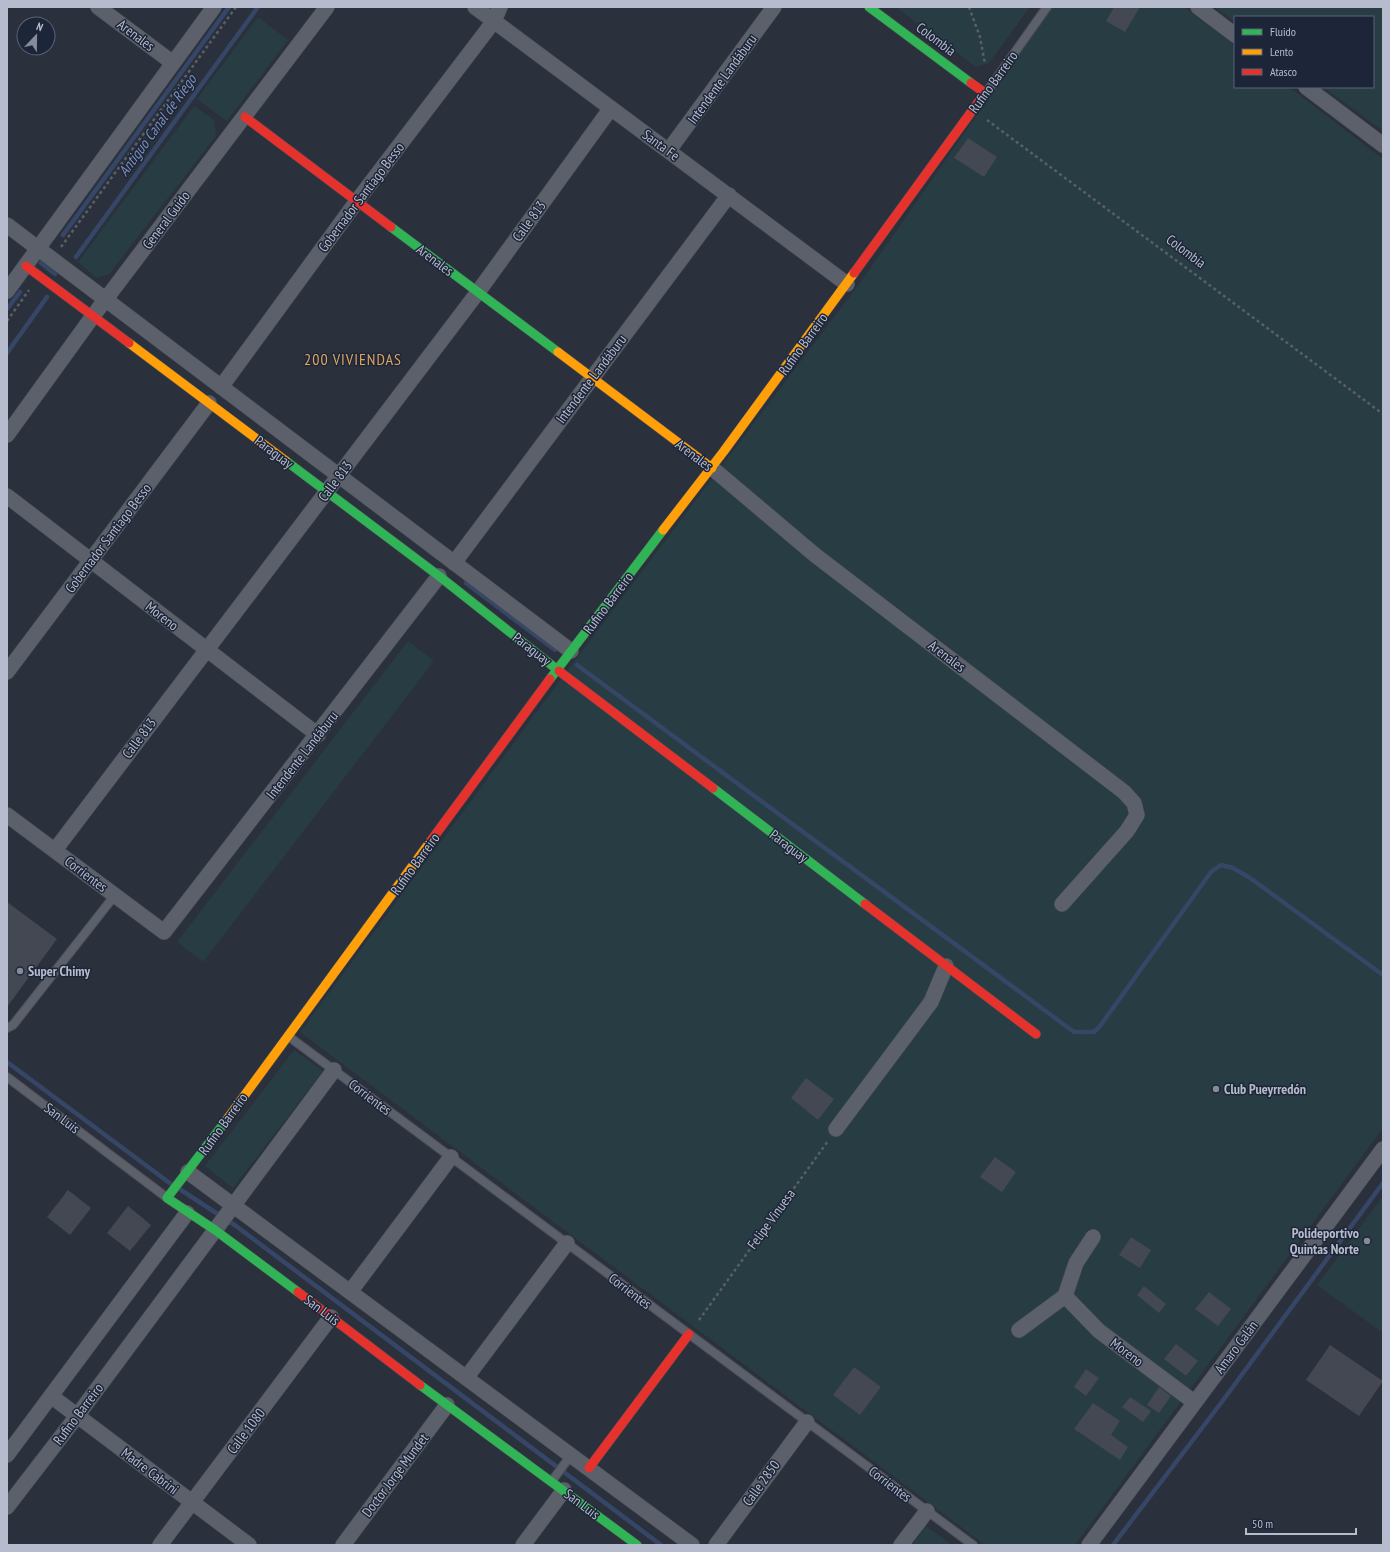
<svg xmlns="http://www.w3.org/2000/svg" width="1390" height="1552" font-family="'PT Sans Narrow',sans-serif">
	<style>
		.green { fill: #273c43 }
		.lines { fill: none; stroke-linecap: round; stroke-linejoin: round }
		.stream { stroke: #364667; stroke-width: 4.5 }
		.building { fill: #434852 }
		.lane-casing { stroke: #484c55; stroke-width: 10 }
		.street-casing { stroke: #484c55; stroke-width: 16 }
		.fast-casing { stroke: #484c55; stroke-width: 10 }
		.slow-casing { stroke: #484c55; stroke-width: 10 }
		.jam-casing { stroke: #484c55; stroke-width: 10 }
		.path { stroke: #5a5e67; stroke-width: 2.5; stroke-dasharray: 3 3; stroke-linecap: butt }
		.lane { stroke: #5c606a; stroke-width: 8 }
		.street { stroke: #5c606a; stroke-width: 15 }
		.fast { stroke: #30b455; stroke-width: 9 }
		.slow { stroke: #ff9f0a; stroke-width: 9 }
		.jam { stroke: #e5322d; stroke-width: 9 }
		.poi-dot { fill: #858b9a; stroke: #1d2638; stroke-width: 1.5 }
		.labels { text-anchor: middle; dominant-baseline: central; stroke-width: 3; stroke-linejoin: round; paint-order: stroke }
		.street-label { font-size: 14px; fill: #b6bccd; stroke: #1d2638 }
		.poi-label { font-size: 14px; font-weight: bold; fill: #b6bccd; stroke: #1d2638; text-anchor: start }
		.water-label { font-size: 15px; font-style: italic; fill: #7c8eb6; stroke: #1d2638 }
		.quarter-label { font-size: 16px; letter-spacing: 1px; fill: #dda460; stroke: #1d2638 }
	</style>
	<rect width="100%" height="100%" fill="#2b313c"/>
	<path class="green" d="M896,7H1030L989,63L976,67Z
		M1052,7H1184L1235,46V87H1289L1383,159V1128L1075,1545H985L300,1032L564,675L862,280Z
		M1215,7H1383V131L1323,87H1373V17H1235V22Z
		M258,17L288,40L227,121L197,99Z
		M194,106L214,120L216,136L109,274L97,278L78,262Z
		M408,641L434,661L203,962L177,942Z
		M294,1050L323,1071L233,1188L205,1166Z
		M1383,1196V1333L1317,1285Z
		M926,1526L952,1545H912Z"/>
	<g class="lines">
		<path class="stream" d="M63,235L229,7
			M76,257L258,7
			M41,263L55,274
			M7,309L20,292
			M7,353L47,297
			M466,583L555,650
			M577,665L1074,1032H1094L1100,1026L1211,872L1221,865L1233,868L1250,878L1383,975
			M7,1062L171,1184
			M181,1190L236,1226L661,1545
			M1113,1545L1221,1403L1383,1183"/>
	</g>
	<path class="building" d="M1114,7H1140L1125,32L1106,21Z
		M968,138L997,157L984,177L954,158Z
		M7,902L57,939L7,1007Z
		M806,1078L834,1099L818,1120L791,1098Z
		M995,1157L1016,1172L1002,1192L980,1177Z
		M68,1190L91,1208L70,1235L47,1217Z
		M128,1206L151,1225L130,1251L107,1233Z
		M1131,1237L1151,1250L1140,1268L1119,1255Z
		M1144,1286L1166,1304L1159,1313L1137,1295Z
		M1209,1292L1231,1309L1218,1326L1195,1309Z
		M1176,1344L1198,1361L1186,1376L1164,1359Z
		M1330,1345L1383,1381L1359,1416L1306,1380Z
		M854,1367L881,1387L860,1415L833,1395Z
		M1086,1369L1099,1378L1086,1396L1074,1387Z
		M1159,1387L1171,1396L1159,1413L1147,1405Z
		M1130,1397L1151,1411L1143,1422L1122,1407Z
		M1093,1403L1120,1421L1111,1435L1128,1447L1120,1460L1074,1429Z"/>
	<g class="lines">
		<g class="lane-casing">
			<path id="lane" d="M986,93L1047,7
				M7,1028L13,1025L115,895
				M288,1036L973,1545
				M7,1077L166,1197
				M552,1481L571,1455"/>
		</g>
		<g class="street-casing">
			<path id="street" d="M98,7L173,63
				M475,7L847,284
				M1198,7L1235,35
				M1306,87L1383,145
				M669,150L774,7
				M7,225L571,651
				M7,291L214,7
				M221,387L357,201L494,21L500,7
				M7,435L93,316L327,7
				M712,468L815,555L1124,792L1134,803L1137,815L1127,831L1062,904
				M7,496L318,735
				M454,563L729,195
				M7,672L209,403
				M7,815L164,932L439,576
				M55,850L478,292L611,108
				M836,1129L931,1002L946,966
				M188,1172L692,1545
				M350,1292L451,1157
				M1065,1296L1099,1331L1194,1402
				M1019,1330L1065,1296L1076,1263L1093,1237
				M466,1378L567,1243
				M51,1396L249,1545
				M7,1455L187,1213
				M7,1507L77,1416L334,1070
				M160,1545L331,1317
				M343,1545L447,1405
				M523,1545L564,1490
				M716,1545L807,1422
				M901,1545L927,1511
				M1089,1545L1383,1149"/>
		</g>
		<g class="fast-casing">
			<path id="fast" d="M869,7L971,83
				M391,227L558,352
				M286,461L439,576L559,671
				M550,679L663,530
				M713,788L865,904
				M228,1118L167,1198L215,1230L298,1292
				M420,1385L637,1545"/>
		</g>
		<g class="slow-casing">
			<path id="slow" d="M129,343L286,461
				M558,352L712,468
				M663,530L724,451L854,273
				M228,1118L430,842"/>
		</g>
		<g class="jam-casing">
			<path id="jam" d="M245,117L391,227
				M26,266L129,343
				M854,273L985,93L971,83
				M559,671L713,788
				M430,842L550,679
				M865,904L1036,1034
				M298,1292L420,1385
				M589,1468L689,1334"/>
		</g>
		<path class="path" d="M969,7L980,37L985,64
			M987,120L1383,414
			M61,247L236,7
			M7,321L29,290
			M699,1320L828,1141"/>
		<use href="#lane" class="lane"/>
		<use href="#street" class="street"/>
		<use href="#fast" class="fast"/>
		<use href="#slow" class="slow"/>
		<use href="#jam" class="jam"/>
	</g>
	<g class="poi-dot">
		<circle cx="20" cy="971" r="4"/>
		<circle cx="1216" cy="1089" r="4"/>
		<circle cx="1367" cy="1241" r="4"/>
	</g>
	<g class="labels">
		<g class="street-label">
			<text transform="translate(136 35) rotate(37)">Arenales</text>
			<text transform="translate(936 39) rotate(37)">Colombia</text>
			<text transform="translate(722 79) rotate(-54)">Intendente Landáburu</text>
			<text transform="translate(993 82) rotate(-54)">Rufino Barreiro</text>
			<text transform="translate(661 145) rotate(36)">Santa Fe</text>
			<text transform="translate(361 197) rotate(-53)">Gobernador Santiago Besso</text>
			<text transform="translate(166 220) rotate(-53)">General Guido</text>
			<text transform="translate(529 221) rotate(-54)">Calle 813</text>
			<text transform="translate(1186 251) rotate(37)">Colombia</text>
			<text transform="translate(435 260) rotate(37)">Arenales</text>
			<text transform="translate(803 344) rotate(-54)">Rufino Barreiro</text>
			<text transform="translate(591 379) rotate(-53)">Intendente Landáburu</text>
			<text transform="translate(274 452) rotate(37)">Paraguay</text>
			<text transform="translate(694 455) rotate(37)">Arenales</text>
			<text transform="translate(335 481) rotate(-53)">Calle 813</text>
			<text transform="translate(108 538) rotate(-53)">Gobernador Santiago Besso</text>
			<text transform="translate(608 603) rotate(-53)">Rufino Barreiro</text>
			<text transform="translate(162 616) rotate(38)">Moreno</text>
			<text transform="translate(532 649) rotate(38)">Paraguay</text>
			<text transform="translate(947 656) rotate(37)">Arenales</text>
			<text transform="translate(139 738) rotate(-53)">Calle 813</text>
			<text transform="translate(302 755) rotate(-52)">Intendente Landáburu</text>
			<text transform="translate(789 846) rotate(37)">Paraguay</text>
			<text transform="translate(415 864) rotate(-54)">Rufino Barreiro</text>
			<text transform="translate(86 874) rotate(37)">Corrientes</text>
			<text transform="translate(370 1097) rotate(37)">Corrientes</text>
			<text transform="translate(62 1118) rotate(37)">San Luis</text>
			<text transform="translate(223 1124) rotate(-54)">Rufino Barreiro</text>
			<text transform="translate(771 1219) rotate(-54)">Felipe Vinuesa</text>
			<text transform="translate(630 1291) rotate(37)">Corrientes</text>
			<text transform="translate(322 1310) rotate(37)">San Luis</text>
			<text transform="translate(1236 1347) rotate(-53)">Amaro Galán</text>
			<text transform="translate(1127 1352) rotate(37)">Moreno</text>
			<text transform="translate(78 1414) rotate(-53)">Rufino Barreiro</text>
			<text transform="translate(246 1431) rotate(-53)">Calle 1080</text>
			<text transform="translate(150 1471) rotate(37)">Madre Cabrini</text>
			<text transform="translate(395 1475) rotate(-53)">Doctor Jorge Mundet</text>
			<text transform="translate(761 1483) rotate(-54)">Calle 2850</text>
			<text transform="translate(890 1484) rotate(37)">Corrientes</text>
			<text transform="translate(582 1504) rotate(37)">San Luis</text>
		</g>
		<g class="poi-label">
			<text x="28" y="971">Super Chimy</text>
			<text x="1224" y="1089">Club Pueyrredón</text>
			<text x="1359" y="1233" text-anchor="end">Polideportivo<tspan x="1359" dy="16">Quintas Norte</tspan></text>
		</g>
		<g class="water-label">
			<text transform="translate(157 125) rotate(-54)">Antiguo Canal de Riego</text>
		</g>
		<g class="quarter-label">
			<text x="353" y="359">200 VIVIENDAS</text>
		</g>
	</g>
	<rect width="1390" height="1552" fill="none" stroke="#b6bccd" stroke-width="16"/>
	<rect x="1234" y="16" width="140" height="72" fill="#1d2638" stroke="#5a6274"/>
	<rect x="1242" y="29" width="20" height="6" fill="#30b455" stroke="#5a6274"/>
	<text x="1270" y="36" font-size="12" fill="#b6bccd">Fluido</text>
	<rect x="1242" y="49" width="20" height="6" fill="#ff9f0a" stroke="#5a6274"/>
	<text x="1270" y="56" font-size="12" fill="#b6bccd">Lento</text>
	<rect x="1242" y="69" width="20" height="6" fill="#e5322d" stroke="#5a6274"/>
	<text x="1270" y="76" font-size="12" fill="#b6bccd">Atasco</text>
	<g transform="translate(36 36) rotate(22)"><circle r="19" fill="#1d2638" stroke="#5a6274"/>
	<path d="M0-3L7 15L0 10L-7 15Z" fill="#858b9a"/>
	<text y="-6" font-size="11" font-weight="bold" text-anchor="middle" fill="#b6bccd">N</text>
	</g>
	<path d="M1246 1528v6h110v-6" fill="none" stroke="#b6bccd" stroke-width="2"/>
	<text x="1252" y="1528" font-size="12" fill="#b6bccd" stroke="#1d2638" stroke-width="3" paint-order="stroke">50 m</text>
</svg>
